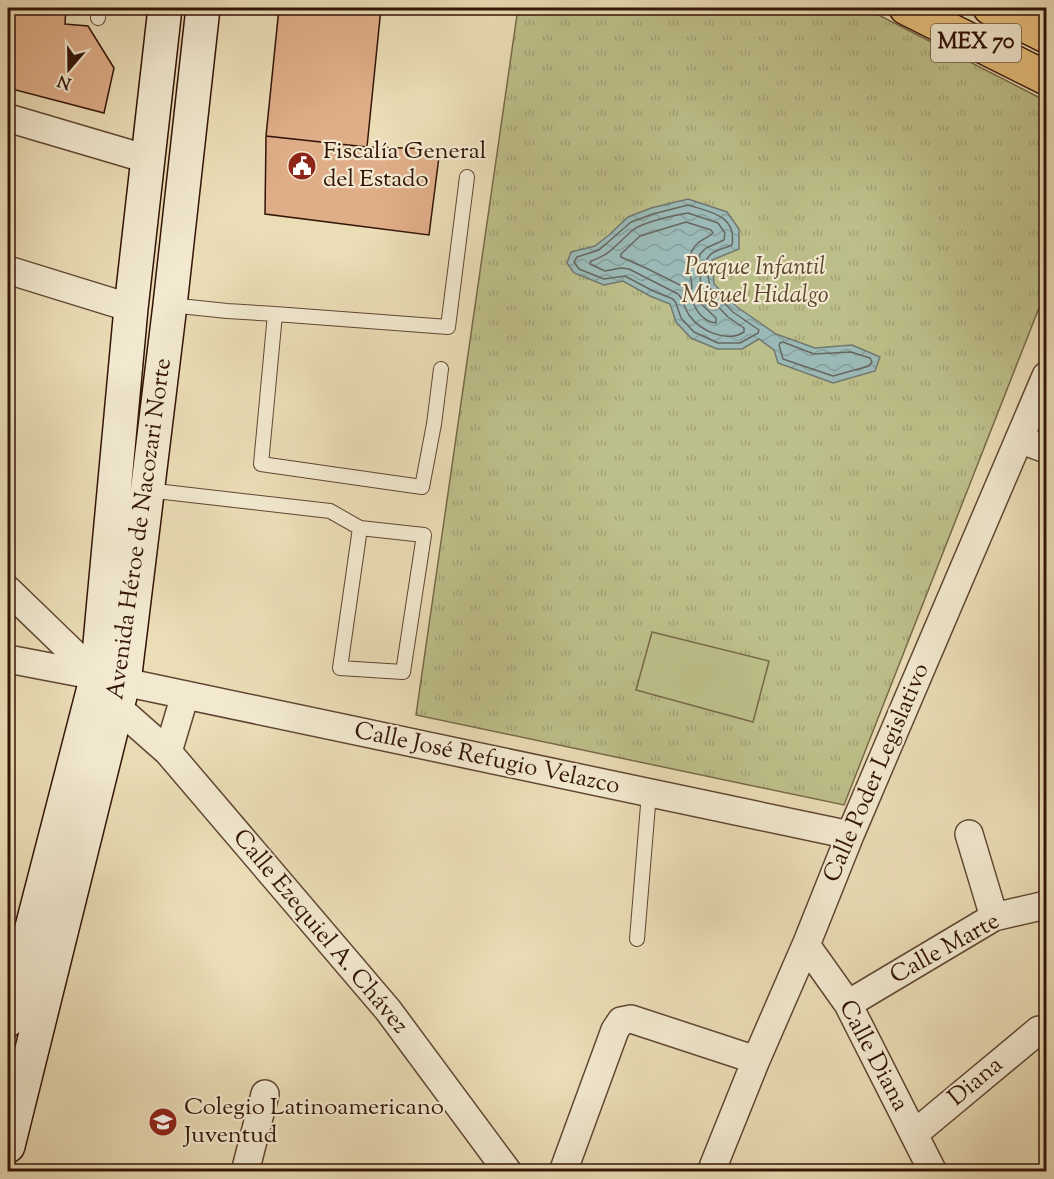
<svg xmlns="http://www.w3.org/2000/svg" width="1054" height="1179" font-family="'Sorts Mill Goudy',serif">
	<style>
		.park { fill: url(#park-tufts); stroke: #786a48; stroke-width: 1.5 }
		.garden { fill: #bdbf8a; stroke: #786a48; stroke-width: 1.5 }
		.water { fill: url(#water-waves); stroke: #717871; stroke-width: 1.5 }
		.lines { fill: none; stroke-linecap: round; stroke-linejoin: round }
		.shore { stroke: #67675f; stroke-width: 1.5 }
		.building { fill: #dfad88; stroke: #331407; stroke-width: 1.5 }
		.lane-casing { stroke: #614633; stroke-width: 16 }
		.street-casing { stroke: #614633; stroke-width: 30 }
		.secondary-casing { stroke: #331407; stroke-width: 36 }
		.primary-casing { stroke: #331407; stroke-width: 36 }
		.lane { stroke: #f2e9d0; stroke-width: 14 }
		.street { stroke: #f2e9d0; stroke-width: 27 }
		.secondary { stroke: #f2e9d0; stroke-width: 33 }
		.primary { stroke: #e6be7b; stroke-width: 33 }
		.labels { text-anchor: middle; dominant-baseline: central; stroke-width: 4.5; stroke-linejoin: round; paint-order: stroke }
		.shield { fill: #f2e9d0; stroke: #6c5443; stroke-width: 1.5 }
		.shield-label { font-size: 22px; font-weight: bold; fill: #331407 }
		.poi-label { font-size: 24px; fill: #331407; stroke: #f2e9d0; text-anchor: start }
		.park-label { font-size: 24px; font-style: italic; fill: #5c472e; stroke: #f2e9d0 }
		.street-label { font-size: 24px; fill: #331407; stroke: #f2e9d0 }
	</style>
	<defs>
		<pattern id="park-tufts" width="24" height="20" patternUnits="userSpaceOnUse" patternTransform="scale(1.5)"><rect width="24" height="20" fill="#bdbf8a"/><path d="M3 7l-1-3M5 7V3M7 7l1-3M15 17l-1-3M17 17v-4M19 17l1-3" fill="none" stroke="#a3a376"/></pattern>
		<pattern id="water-waves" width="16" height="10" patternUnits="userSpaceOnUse" patternTransform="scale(1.5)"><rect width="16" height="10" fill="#9bbab7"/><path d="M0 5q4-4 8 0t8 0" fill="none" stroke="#869f9c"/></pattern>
	</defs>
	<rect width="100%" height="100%" fill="#ebddb6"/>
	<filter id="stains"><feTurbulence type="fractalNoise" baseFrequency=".00333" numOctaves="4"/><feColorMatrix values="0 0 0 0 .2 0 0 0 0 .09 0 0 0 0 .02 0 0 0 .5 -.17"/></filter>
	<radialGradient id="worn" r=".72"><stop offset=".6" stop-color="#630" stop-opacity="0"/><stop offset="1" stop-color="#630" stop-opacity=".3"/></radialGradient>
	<path class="park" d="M518,8H865L1046,101V290L844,805L416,715Z"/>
	<path class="garden" d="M652,632L769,661L753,722L636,690Z"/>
	<path class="water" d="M688,199L727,212L739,229V249L712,260L714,284L737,307L776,334L815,348L852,345L880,357L875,371L833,383L778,363L774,350L759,339L742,349H717L691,338L676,322L670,304L650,296L623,281L604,285L574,273L567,263L571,252L595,246L609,235L628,217L651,208Z"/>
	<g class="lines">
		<path class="shore" d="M688,205C710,212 737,215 732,245C723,249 709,251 706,261L710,288L733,312L759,330L758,333L740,343H718L694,332L681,318L676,303L673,299L653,291L625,276L604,279L579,269L574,262L577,257L599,250L631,222L653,214Z
			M688,213L718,223L725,233L724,240L706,248L700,254L699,261L701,287L705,293L728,317L744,328V332C727,343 700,331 689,315C684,308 684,300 678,294L629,269L621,268L605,271L590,264L591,261C611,255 618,242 633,230C643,222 675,215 688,213Z
			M686,222L711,230L713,233C709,237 702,239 697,244C685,255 691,274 692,288L690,290C686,289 683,286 678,284C659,274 640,265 621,257V254L640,236Z
			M696,299L716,318V323C705,322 697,313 693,302Z
			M783,342L814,354L851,352L870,358L872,362L869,366L833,376L783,359L779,345L780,343Z"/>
	</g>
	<path class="building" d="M8,8H66L65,24L88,26L114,68L104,113L8,88Z
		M279,8H381L367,147L266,136Z
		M266,136L367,147L440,149L429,235L265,214Z"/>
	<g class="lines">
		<g class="lane-casing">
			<path id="lane" d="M98,18L99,8
				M170,305L227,311L275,314L448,327L467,177
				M275,314L261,464L422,487L434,424L441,369
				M147,490L330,511L360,528L424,535L403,672L340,668L360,528
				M637,939L649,793"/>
		</g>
		<g class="street-casing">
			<path id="street" d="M8,118L147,159
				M8,270L131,308
				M1019,439L1046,449
				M8,590L97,676
				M8,659L97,676
				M124,682L850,835
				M117,707L168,752L388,1010L508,1172
				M168,752L185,695
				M969,834L994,917
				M806,945L848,1004L933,1172
				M848,1004L994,917L1046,905
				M914,1134L1039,1030
				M245,1172L265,1094
				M563,1172L615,1030L621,1021L631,1019L756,1060
				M711,1172L756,1060L806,945L850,835L1046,376"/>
		</g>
		<g class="secondary-casing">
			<path id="secondary" d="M8,1020L97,676L131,308L165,8
				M8,1146L117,707L124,682L170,305L203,8"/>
		</g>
		<g class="primary-casing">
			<path id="primary" d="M906,8L1046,78
				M990,8L1046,36"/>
		</g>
		<use href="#lane" class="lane"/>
		<use href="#street" class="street"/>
		<use href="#secondary" class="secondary"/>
		<use href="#primary" class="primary"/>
	</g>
	<defs>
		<g id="civic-disc" transform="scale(1.5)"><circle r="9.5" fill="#8f2418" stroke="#f2e9d0"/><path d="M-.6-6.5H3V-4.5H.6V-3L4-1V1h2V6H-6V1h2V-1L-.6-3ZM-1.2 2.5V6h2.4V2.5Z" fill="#fff"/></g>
		<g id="university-disc" transform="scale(1.5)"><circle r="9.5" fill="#8f2418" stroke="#f2e9d0"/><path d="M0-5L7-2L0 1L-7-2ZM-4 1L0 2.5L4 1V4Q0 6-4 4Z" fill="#fff"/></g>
	</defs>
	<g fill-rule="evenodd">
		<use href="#civic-disc" x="302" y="166"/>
		<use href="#university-disc" x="163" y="1122"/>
	</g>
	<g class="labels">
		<rect class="shield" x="931" y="24" width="90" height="38" rx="4.5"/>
		<g class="shield-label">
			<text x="976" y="43">MEX 70</text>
		</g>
		<g class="poi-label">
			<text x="323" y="152">Fiscalía General<tspan x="323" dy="28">del Estado</tspan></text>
			<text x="184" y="1108">Colegio Latinoamericano<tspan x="184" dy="28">Juventud</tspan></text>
		</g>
		<g class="park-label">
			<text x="755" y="268">Parque Infantil<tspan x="755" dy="28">Miguel Hidalgo</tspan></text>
		</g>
		<g class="street-label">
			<text transform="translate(140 529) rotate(-82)">Avenida Héroe de Nacozari Norte</text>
			<text transform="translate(487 759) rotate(12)">Calle José Refugio Velazco</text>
			<text transform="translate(877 773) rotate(-67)">Calle Poder Legislativo</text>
			<text transform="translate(320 932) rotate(50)">Calle Ezequiel A. Chávez</text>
			<text transform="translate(945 949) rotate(-29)">Calle Marte</text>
			<text transform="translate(873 1056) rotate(62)">Calle Diana</text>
			<text transform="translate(976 1082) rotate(-40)">Diana</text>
		</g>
	</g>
	<rect width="1054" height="1179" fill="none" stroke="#ebddb6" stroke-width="30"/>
	<rect x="9" y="9" width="1036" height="1161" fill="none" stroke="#331407" stroke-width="3"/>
	<rect x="15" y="15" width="1024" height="1149" fill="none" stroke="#331407" stroke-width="1.5"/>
	<g transform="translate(69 69) rotate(200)" stroke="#f2e9d0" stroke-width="4.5" paint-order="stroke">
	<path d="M0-4.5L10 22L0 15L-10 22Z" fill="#331407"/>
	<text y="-9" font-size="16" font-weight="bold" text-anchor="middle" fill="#331407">N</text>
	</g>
	<rect width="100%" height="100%" filter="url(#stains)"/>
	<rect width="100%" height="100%" fill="url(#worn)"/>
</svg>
